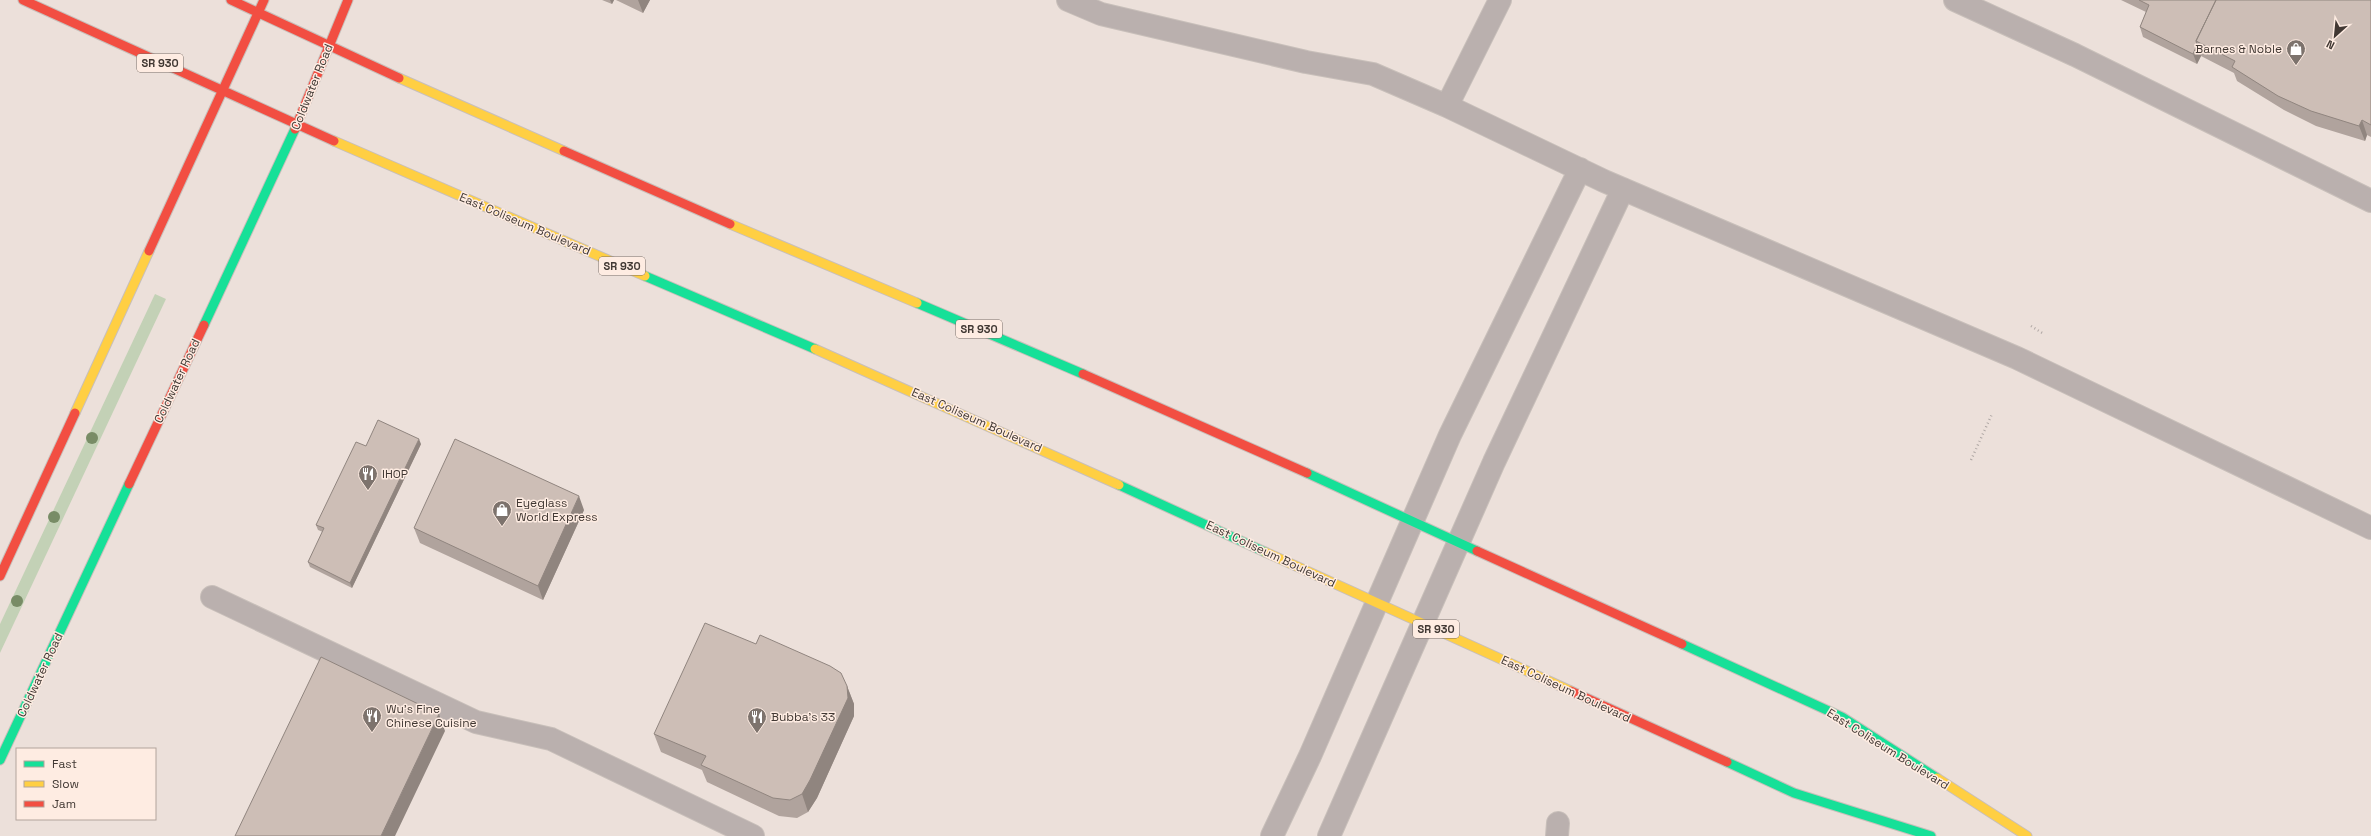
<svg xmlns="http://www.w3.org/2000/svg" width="2371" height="836" font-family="'Space Grotesk',sans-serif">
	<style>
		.green { fill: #c3d1b6 }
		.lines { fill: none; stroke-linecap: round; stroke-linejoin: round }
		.lane-casing { stroke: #c8bfba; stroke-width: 24 }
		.fast-casing { stroke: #c8bfba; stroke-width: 11 }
		.slow-casing { stroke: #c8bfba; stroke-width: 11 }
		.jam-casing { stroke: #c8bfba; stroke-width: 11 }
		.path { stroke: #b0a8a5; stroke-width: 2.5; stroke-dasharray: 1 3; stroke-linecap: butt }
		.lane { stroke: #bab0ae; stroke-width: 22 }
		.fast { stroke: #16e098; stroke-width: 9 }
		.slow { stroke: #ffcf43; stroke-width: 9 }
		.jam { stroke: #f24e42; stroke-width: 9 }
		.tree { fill: #788c66 }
		.wall { fill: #b0a39d }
		.shaded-wall { fill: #90857f }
		.building { fill: #cdbeb6; stroke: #90857f }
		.labels { text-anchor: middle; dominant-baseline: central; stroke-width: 3; stroke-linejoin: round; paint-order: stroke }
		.shield { fill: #feece2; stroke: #7a6e68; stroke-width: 1 }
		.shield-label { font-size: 11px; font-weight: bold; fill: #413833 }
		.poi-label { font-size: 12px; fill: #413833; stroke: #feece2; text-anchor: start }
		.street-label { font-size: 12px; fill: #413833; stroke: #feece2 }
	</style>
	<rect width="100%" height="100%" fill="#ece0da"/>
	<path class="green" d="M155,294L166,299L0,653V624Z"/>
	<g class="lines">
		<g class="lane-casing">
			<path id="lane" d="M1068,0L1101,14L1306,62L1373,74L1447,106L1604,181L2017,358L2371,528
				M1955,0L2075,55L2371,201
				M1447,106L1500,0
				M212,597L476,722L551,739L753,836
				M1272,836L1310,756L1450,435L1580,169
				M1329,836L1494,462L1623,189
				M1557,836L1558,823"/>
		</g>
		<g class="fast-casing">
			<path id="fast" d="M645,276L815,349
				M917,303L1083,374
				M204,325L295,129
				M1307,473L1477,551
				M1119,485L1265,552
				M1682,644L1842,717L1937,778
				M0,760L129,484
				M1727,762L1794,793L1931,836"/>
		</g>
		<g class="slow-casing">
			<path id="slow" d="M399,78L564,151
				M334,141L645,276
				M730,224L917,303
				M815,349L1119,485
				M75,413L149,251
				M1265,552L1571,691
				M1937,778L2027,836"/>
		</g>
		<g class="jam-casing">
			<path id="jam" d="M23,0L334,141
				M231,0L399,78
				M295,129L348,0
				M564,151L730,224
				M149,251L264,0
				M1083,374L1307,473
				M129,484L204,325
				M1477,551L1682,644
				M0,576L75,413
				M1571,691L1727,762"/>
		</g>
		<path class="path" d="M2031,326L2044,334
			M1971,460L1992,414"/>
		<use href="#lane" class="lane"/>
		<use href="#fast" class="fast"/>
		<use href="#slow" class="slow"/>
		<use href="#jam" class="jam"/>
	</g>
	<g class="tree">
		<circle cx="92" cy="438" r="6"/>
		<circle cx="54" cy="517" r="6"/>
		<circle cx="17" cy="601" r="6"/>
	</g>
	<path class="wall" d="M602,0H614L612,4Z
		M616,0H650L643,13Z
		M2121,0H2371V137L2367,135L2365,141L2316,126L2284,110L2237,81L2234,73L2201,56L2197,64L2143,37L2140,27L2146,12Z
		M421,444L352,588L310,567L308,562L323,532L318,530L316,525L366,446Z
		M584,510L543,600L420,543L414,528Z
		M847,686L854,704V716L817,798L808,812L797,818L779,816L707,782L702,770L661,752L654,734Z"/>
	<path class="shaded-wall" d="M610,0H614L612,4Z
		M638,0H650L643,13Z
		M2197,45L2201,56L2197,64L2193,54Z
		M2362,120L2367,135L2365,141L2359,126Z
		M419,439L421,444L352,588L350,583Z
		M579,496L584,510L543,600L538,586Z
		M847,686L854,704V716L817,798L808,812L802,794Z
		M439,714L445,731L395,836H381Z"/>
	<path class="building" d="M2139,0H2216L2196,41L2197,45L2193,54L2140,27L2149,5Z
		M2216,0H2371V125L2362,120L2359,126L2311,111L2278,96L2232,67L2235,61L2196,41Z
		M378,420L419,439L350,583L308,562L324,528L316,525L356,442L366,446Z
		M455,439L579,496L538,586L414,528Z
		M705,623L756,644L760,635L830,666L841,673L847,686L848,698L810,780L802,794L790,800L773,798L701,765L706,756L654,734Z
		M321,657L439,714L381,836H235Z"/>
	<defs>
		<g id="shop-pin" transform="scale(1)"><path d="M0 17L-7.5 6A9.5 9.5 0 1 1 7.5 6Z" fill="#7d736d" stroke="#feece2"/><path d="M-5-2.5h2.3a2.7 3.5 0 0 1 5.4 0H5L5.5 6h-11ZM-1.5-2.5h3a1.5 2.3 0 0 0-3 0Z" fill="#fff"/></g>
		<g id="restaurant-pin" transform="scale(1)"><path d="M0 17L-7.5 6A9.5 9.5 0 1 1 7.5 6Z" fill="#7d736d" stroke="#feece2"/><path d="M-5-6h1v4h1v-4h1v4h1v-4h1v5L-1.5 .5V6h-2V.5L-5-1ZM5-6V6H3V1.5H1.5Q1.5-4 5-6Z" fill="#fff"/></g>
	</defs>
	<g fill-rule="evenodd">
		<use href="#shop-pin" x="2296" y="49"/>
		<use href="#restaurant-pin" x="368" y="474"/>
		<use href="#shop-pin" x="502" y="510"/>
		<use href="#restaurant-pin" x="372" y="716"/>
		<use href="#restaurant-pin" x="757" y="717"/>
	</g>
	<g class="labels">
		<g class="shield">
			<rect x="137" y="54" width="46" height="18" rx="3"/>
			<rect x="599" y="257" width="46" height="18" rx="3"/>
			<rect x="956" y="320" width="46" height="18" rx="3"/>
			<rect x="1413" y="620" width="46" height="18" rx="3"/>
		</g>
		<g class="shield-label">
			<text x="160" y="63">SR 930</text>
			<text x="622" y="266">SR 930</text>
			<text x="979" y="329">SR 930</text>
			<text x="1436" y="629">SR 930</text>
		</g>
		<g class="poi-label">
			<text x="2282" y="49" text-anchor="end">Barnes &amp; Noble</text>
			<text x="382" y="474">IHOP</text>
			<text x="516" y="503">Eyeglass<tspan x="516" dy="14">World Express</tspan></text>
			<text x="386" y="709">Wu's Fine<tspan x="386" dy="14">Chinese Cuisine</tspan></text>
			<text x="771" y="717">Bubba's 33</text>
		</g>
		<g class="street-label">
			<text transform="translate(312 87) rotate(-68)">Coldwater Road</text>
			<text transform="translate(525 224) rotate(23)">East Coliseum Boulevard</text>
			<text transform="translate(177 381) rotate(-65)">Coldwater Road</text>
			<text transform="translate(977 420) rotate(24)">East Coliseum Boulevard</text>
			<text transform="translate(1271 554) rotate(25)">East Coliseum Boulevard</text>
			<text transform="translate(40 675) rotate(-65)">Coldwater Road</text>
			<text transform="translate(1566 689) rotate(25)">East Coliseum Boulevard</text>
			<text transform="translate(1888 749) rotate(32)">East Coliseum Boulevard</text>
		</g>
	</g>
	<rect x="16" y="748" width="140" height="72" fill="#feece2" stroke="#b2a49c"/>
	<rect x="24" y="761" width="20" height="6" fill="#16e098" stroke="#b2a49c"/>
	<text x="52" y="768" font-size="12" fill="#413833">Fast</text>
	<rect x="24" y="781" width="20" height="6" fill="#ffcf43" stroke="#b2a49c"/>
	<text x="52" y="788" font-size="12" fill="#413833">Slow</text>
	<rect x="24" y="801" width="20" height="6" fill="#f24e42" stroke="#b2a49c"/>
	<text x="52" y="808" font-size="12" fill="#413833">Jam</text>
	<g transform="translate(2335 36) rotate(207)" stroke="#feece2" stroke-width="3" paint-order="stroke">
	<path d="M0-3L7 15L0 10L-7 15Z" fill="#413833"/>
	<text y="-6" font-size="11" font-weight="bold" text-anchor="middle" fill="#413833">N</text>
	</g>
</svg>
